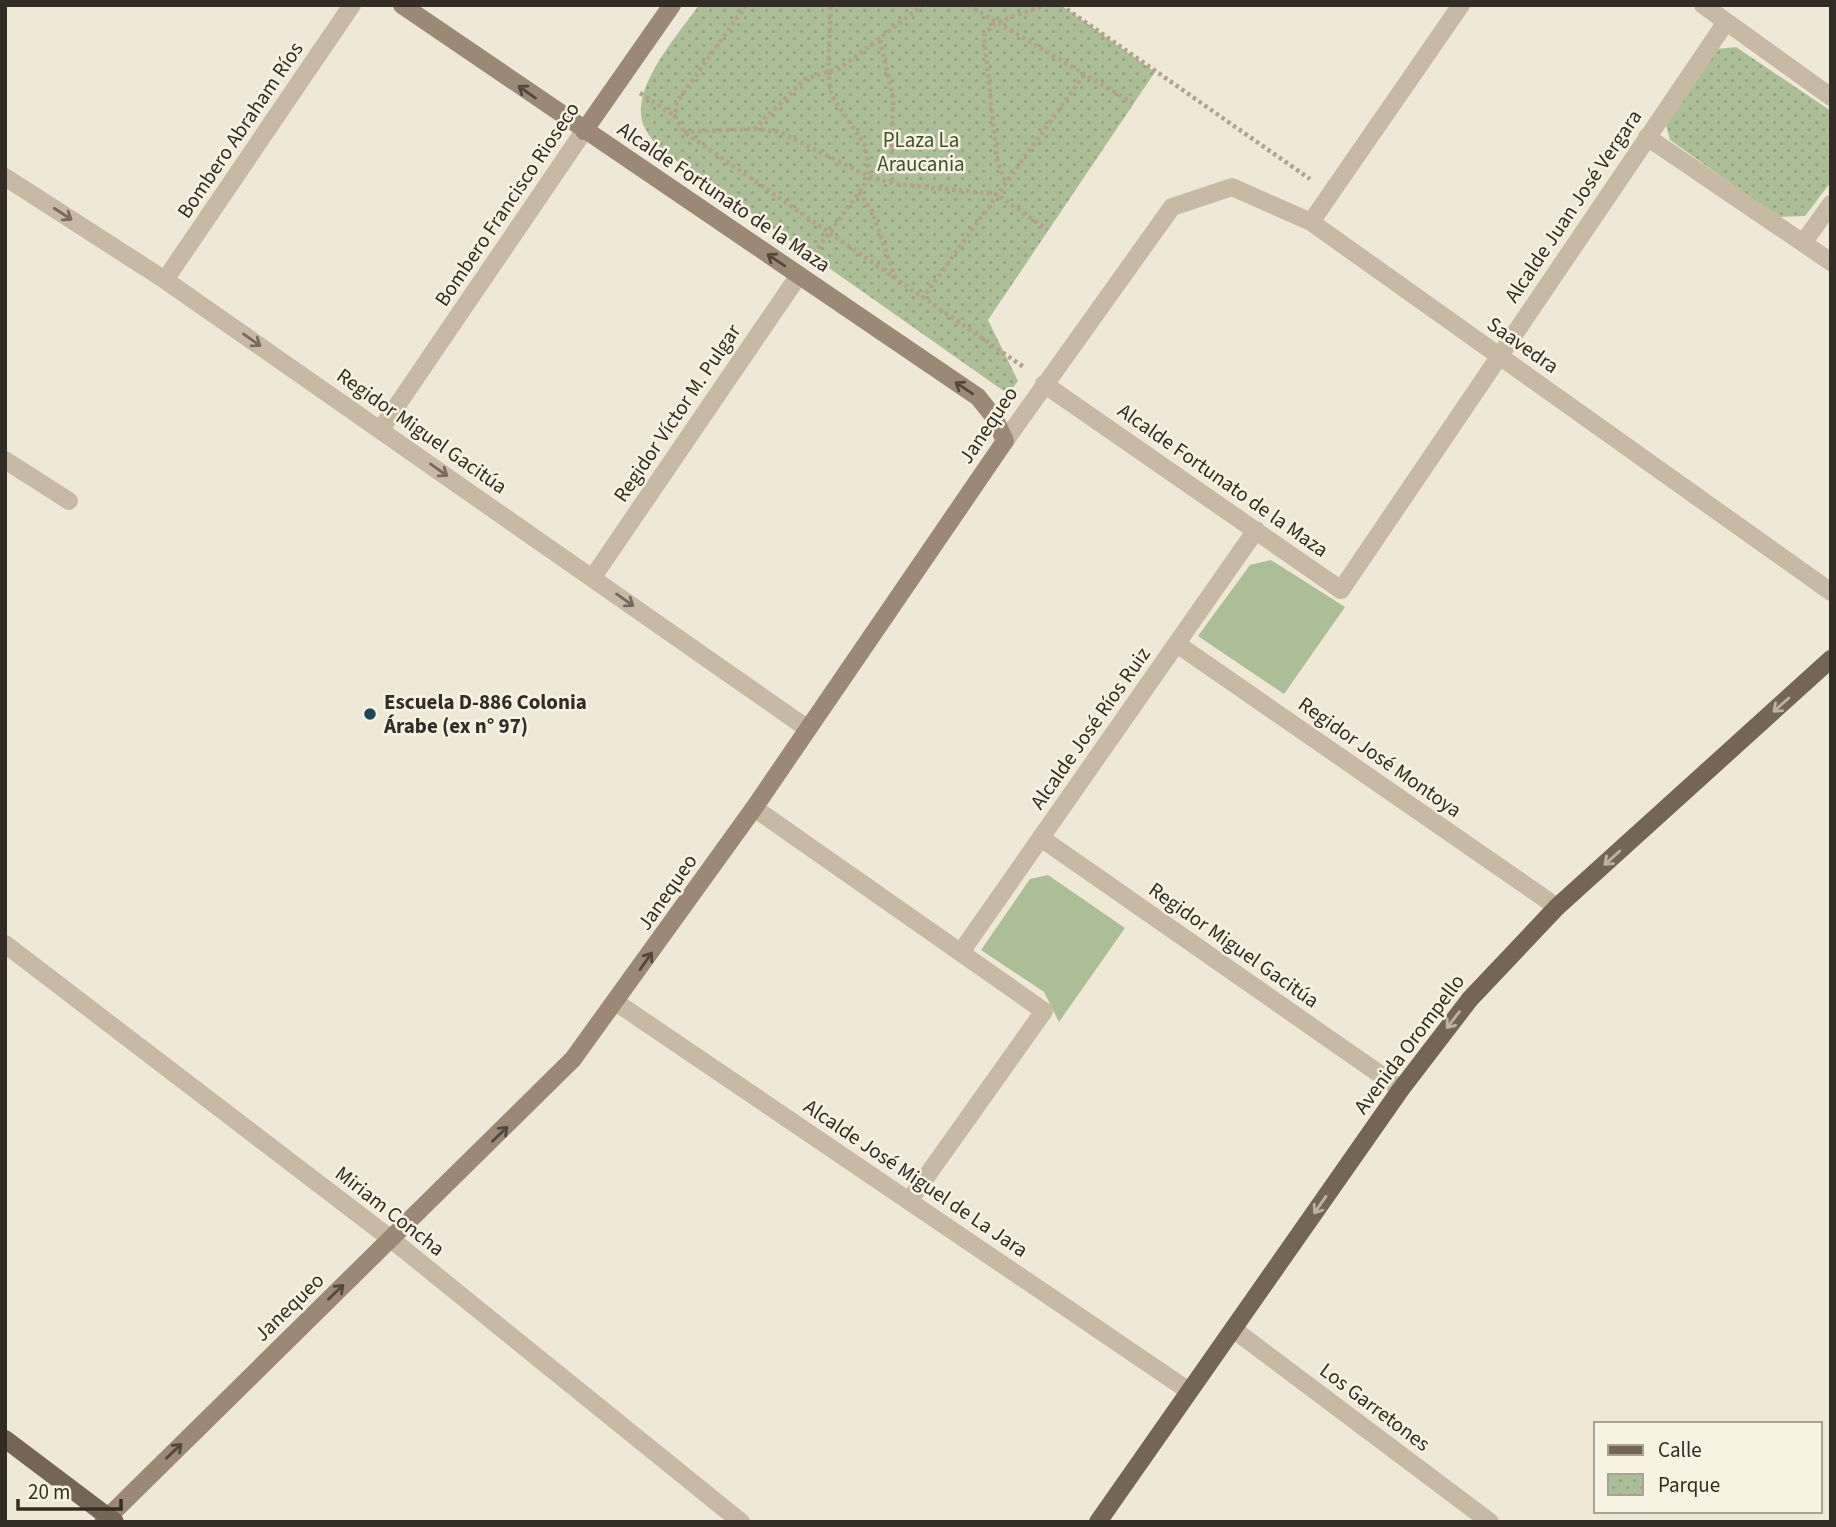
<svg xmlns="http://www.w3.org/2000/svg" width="1836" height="1527" font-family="'Source Sans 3',sans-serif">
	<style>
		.grass { fill: #acbe98 }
		.park { fill: url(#park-dots) }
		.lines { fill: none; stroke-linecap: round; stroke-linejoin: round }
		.path { stroke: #b3a38e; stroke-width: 4.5; stroke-dasharray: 3.5 3.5; stroke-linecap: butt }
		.street { stroke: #c8b9a4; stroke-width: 18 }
		.secondary { stroke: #9b8875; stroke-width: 18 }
		.primary { stroke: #756556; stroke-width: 18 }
		.oneway { stroke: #52483d }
		.oneway2 { stroke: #766b5e }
		.oneway3 { stroke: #bdb3a4 }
		.poi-dot { fill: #1c4853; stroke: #f8f2e3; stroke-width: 2.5 }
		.labels { text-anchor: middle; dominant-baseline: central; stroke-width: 5; stroke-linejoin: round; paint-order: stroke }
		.street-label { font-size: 21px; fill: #332c25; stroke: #f8f2e3 }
		.park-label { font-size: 21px; fill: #3d512a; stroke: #f8f2e3 }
		.poi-label { font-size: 21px; font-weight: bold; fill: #332c25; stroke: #f8f2e3; text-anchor: start }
	</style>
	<defs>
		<pattern id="park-dots" width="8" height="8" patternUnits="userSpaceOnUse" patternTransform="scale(1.75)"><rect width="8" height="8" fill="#acbe98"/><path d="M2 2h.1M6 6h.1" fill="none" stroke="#94a383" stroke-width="1.8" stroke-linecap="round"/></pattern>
	</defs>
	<rect width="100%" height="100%" fill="#f0e8d7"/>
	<path class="grass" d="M1271,560L1345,607L1284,694L1198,636L1250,565Z
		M1048,875L1125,928L1059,1022L1044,992L981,950L1030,879Z"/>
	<path class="park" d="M699,5H1061L1155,72L988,320L1018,381L1008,394L657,147C653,140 646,132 643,124C630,87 679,34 699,5Z
		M1736,47L1831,111V182L1805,216L1778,217L1670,140L1665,121L1717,49Z"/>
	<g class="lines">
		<path class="path" d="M746,5L677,102L675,116L684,132L1025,368
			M968,5L1133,103
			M1061,5L1310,179
			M880,40L893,98L891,183
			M640,93L675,116
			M754,129L805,79L839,69L923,5
			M684,132L754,129L780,132L870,177L897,184L996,194L1048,230
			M1005,181L997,160L984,35L995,23L1045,5
			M859,192L872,211L896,280
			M814,254L870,177L865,145L832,96L828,72L831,5
			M922,299L1084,75"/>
		<path class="street" d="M1703,5L1831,97
			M1647,137L1831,262
			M5,177L165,280L808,729
			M1311,222L1461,5
			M1803,243L1831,204
			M165,280L352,5
			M1044,384L1341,590L1726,22
			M381,429L584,131
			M1005,441L1172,207L1232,187L1311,222L1831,592
			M5,460L69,501
			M593,577L799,275
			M1177,644L1557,907
			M754,808L1044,1011L909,1201
			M1041,838L1401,1089
			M5,944L391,1239L741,1522
			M961,952L1256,530
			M617,1003L1189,1391
			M1233,1329L1490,1522"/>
		<path class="secondary" d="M584,131L672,5
			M103,1522L573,1059L754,808L1005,441L994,417L978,397L402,5"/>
		<path class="primary" d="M5,1439L115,1522
			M1098,1522L1401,1089L1470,999L1557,907L1831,659"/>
	</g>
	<defs><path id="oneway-shaft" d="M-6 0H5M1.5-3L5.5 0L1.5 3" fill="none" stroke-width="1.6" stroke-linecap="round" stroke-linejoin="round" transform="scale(1.75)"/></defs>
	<g class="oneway">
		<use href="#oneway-shaft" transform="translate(527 92) rotate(-145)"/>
		<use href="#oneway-shaft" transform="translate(776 260) rotate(-146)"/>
		<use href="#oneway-shaft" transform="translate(964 388) rotate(-146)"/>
		<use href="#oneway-shaft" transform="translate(646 961) rotate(-55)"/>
		<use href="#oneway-shaft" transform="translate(500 1134) rotate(-44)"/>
		<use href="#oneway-shaft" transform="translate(336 1292) rotate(-44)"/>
		<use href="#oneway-shaft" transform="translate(174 1451) rotate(-44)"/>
	</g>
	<g class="oneway2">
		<use href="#oneway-shaft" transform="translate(63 214) rotate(33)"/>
		<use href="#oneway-shaft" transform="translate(252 340) rotate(35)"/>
		<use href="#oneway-shaft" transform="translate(439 470) rotate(35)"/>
		<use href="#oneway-shaft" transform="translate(625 600) rotate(35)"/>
	</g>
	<g class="oneway3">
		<use href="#oneway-shaft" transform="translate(1781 705) rotate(138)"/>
		<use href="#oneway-shaft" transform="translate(1612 858) rotate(138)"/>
		<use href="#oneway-shaft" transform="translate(1453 1020) rotate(128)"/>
		<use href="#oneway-shaft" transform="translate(1320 1205) rotate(125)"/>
	</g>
	<circle class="poi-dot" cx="370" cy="714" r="7"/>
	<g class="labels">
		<g class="street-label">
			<text transform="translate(240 130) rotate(-56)">Bombero Abraham Ríos</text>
			<text transform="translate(724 197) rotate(34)">Alcalde Fortunato de la Maza</text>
			<text transform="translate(507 204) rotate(-56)">Bombero Francisco Rioseco</text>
			<text transform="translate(1573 206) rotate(-56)">Alcalde Juan José Vergara</text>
			<text transform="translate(1523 345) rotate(35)">Saavedra</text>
			<text transform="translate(677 413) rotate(-56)">Regidor Víctor M. Pulgar</text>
			<text transform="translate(988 425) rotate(-56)">Janequeo</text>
			<text transform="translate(422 431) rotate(35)">Regidor Miguel Gacitúa</text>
			<text transform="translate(1223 480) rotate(35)">Alcalde Fortunato de la Maza</text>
			<text transform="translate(1090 728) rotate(-55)">Alcalde José Ríos Ruiz</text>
			<text transform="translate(1380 757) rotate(35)">Regidor José Montoya</text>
			<text transform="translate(667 892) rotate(-55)">Janequeo</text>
			<text transform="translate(1234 945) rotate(35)">Regidor Miguel Gacitúa</text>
			<text transform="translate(1409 1044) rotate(-53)">Avenida Orompello</text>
			<text transform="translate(916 1178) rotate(34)">Alcalde José Miguel de La Jara</text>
			<text transform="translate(390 1211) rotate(38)">Miriam Concha</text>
			<text transform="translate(289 1307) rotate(-44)">Janequeo</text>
			<text transform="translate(1375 1407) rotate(37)">Los Garretones</text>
		</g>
		<g class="park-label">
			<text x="921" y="140">PLaza La<tspan x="921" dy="24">Araucania</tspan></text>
		</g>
		<g class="poi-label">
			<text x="384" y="702">Escuela D-886 Colonia<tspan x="384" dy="24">Árabe (ex n° 97)</tspan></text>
		</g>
	</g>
	<rect width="1836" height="1527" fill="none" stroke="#332c25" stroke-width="14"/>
	<rect x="1594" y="1422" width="228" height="91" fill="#f8f2e3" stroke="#a9a397" stroke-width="2"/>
	<rect x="1608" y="1445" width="35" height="10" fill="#756556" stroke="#a9a397" stroke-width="2"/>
	<text x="1658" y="1457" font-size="21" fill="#332c25">Calle</text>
	<rect x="1608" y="1474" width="35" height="21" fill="url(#park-dots)" stroke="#a9a397" stroke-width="2"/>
	<text x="1658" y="1492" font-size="21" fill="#332c25">Parque</text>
	<path d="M18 1499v10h103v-10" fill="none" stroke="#332c25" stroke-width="3.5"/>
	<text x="28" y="1499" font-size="21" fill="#332c25" stroke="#f8f2e3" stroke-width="5" paint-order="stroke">20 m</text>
</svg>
